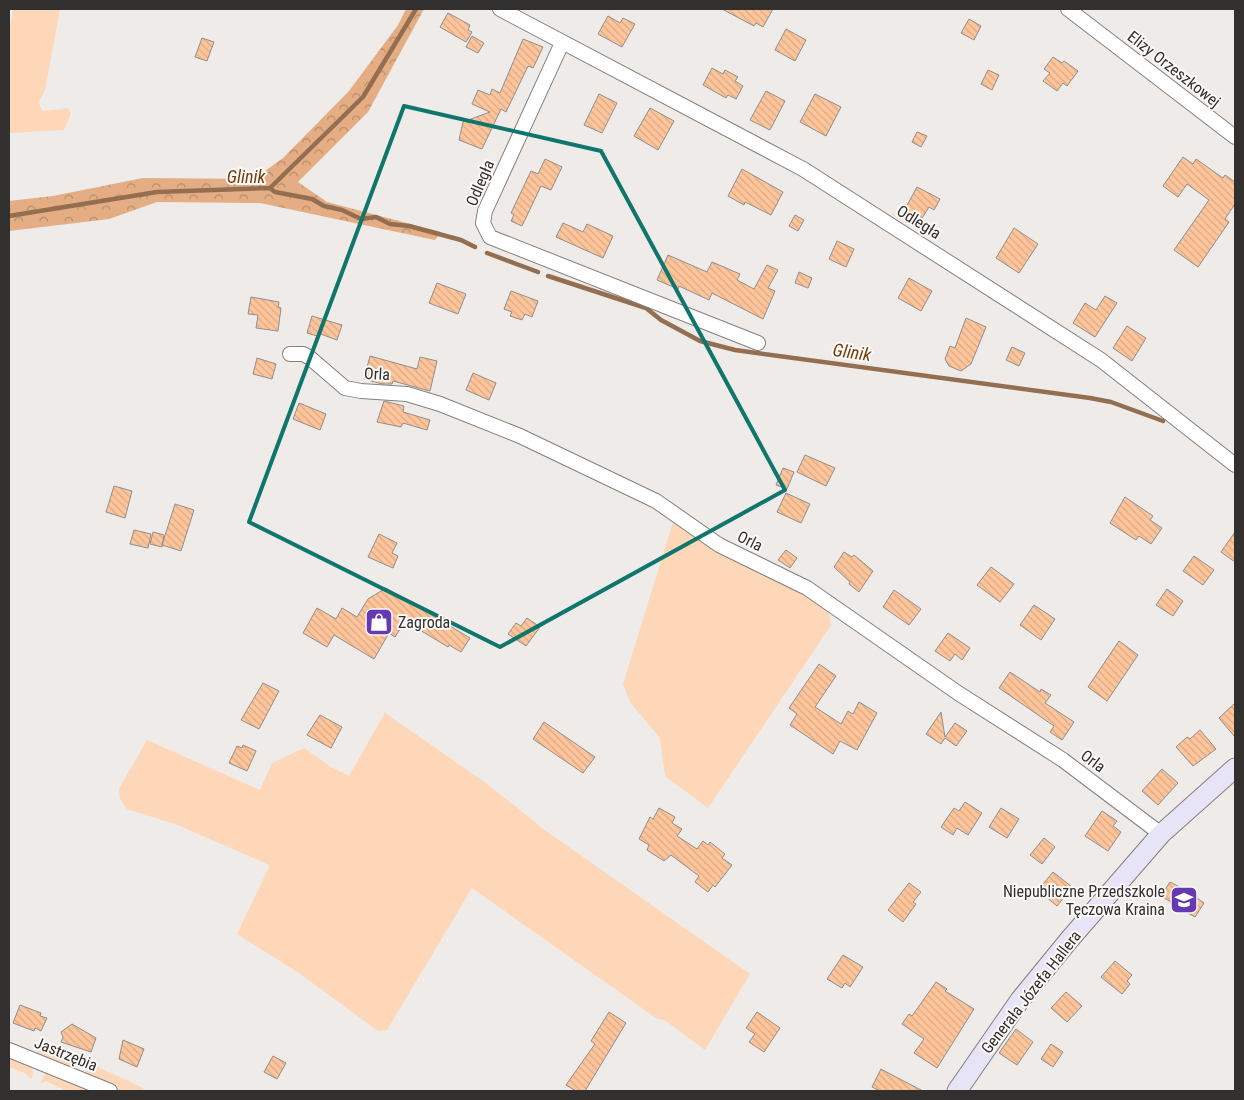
<svg xmlns="http://www.w3.org/2000/svg" width="1244" height="1100" font-family="'Roboto Condensed',sans-serif">
	<style>
		.green { fill: #fed6b8 }
		.forest { fill: url(#forest-crowns) }
		.lines { fill: none; stroke-linecap: round; stroke-linejoin: round }
		.stream { stroke: #936e51; stroke-width: 4.5 }
		.building { fill: url(#building-back-hatch); stroke: #918e8c }
		.street-casing { stroke: #83807e; stroke-width: 16 }
		.secondary-casing { stroke: #83807e; stroke-width: 21 }
		.street { stroke: #fff; stroke-width: 14 }
		.secondary { stroke: #e8e4f8; stroke-width: 19 }
		.marked { fill: none; stroke: #0f766e; stroke-width: 4; stroke-linejoin: round }
		.labels { text-anchor: middle; dominant-baseline: central; stroke-width: 4; stroke-linejoin: round; paint-order: stroke }
		.street-label { font-size: 16px; fill: #31302f; stroke: #fbf8f6 }
		.poi-label { font-size: 16px; fill: #31302f; stroke: #fbf8f6; text-anchor: start }
		.water-label { font-size: 18px; font-style: italic; fill: #703d0b; stroke: #fbf8f6 }
	</style>
	<defs>
		<pattern id="forest-crowns" width="20" height="18" patternUnits="userSpaceOnUse" patternTransform="scale(1.25)"><rect width="20" height="18" fill="#e4ad83"/><path d="M2 6a3 3 0 1 1 6 0M12 15a3 3 0 1 1 6 0" fill="none" stroke="#b98d6c"/></pattern>
		<pattern id="building-back-hatch" width="6" height="6" patternUnits="userSpaceOnUse" patternTransform="scale(1.25)"><rect width="6" height="6" fill="#fec59b"/><path d="M-1 5l2 2M0 0l6 6M5-1l2 2" fill="none" stroke="#daaa86"/></pattern>
	</defs>
	<rect width="100%" height="100%" fill="#eeebe9"/>
	<path class="green" d="M13,9H60L45,90L39,101L41,109L44,111L68,108L71,113L64,130L9,133V35Z
		M674,519L828,608L831,625L708,808L665,776L660,738L630,702L623,684Z
		M385,713L486,783L546,831L750,974L705,1050L666,1021L656,1018L472,888L387,1030L378,1031L299,973L237,934L270,865L175,824L127,809L120,799L119,789L147,740L260,790L272,763L304,748L331,767L349,776Z
		M37,1049L72,1063L68,1068L37,1056Z
		M9,1055L31,1063L33,1074L31,1079L25,1073L9,1067Z
		M94,1065L143,1088L144,1091H119L85,1075L86,1069L92,1071Z
		M48,1069L90,1087L88,1091H67L46,1081L40,1083Z"/>
	<path class="forest" d="M406,9H424L368,112L298,182L327,202L441,232L435,240L260,203L157,202L109,219L9,231V201L53,196L143,178L254,179L283,158L349,91L398,25Z"/>
	<g class="lines">
		<path class="stream" d="M270,188L363,97L416,9
			M9,216L157,192L270,188L275,192L312,199L324,206L342,210L361,219L376,217L390,224L409,226L461,240L475,247
			M487,253L538,272
			M548,276L646,308L661,320L700,341L735,350L1090,398L1111,402L1163,421"/>
	</g>
	<path class="building" d="M722,9H773L763,27L756,23L754,26Z
		M448,13L470,25L468,30L472,32L466,42L440,27Z
		M608,16L620,23L623,18L635,24L622,47L598,34Z
		M969,19L981,26L974,40L961,33Z
		M786,29L806,40L795,61L775,50Z
		M472,36L484,43L478,53L466,47Z
		M202,38L214,42L207,61L195,57Z
		M523,39L543,47L533,68L528,66L506,112L501,109L482,149L459,140L463,122L490,112L472,104L478,90L490,95L492,89L500,93Z
		M1053,57L1062,63L1064,61L1078,71L1067,86L1063,83L1057,91L1043,81L1050,73L1044,69Z
		M712,68L723,74L725,70L738,77L735,81L743,86L736,99L728,95L726,98L703,85Z
		M988,70L999,75L992,90L981,84Z
		M766,91L785,101L770,130L750,120Z
		M599,94L617,103L602,133L584,125Z
		M815,94L841,107L826,136L800,122Z
		M650,108L674,121L658,150L634,136Z
		M917,132L927,136L921,147L912,142Z
		M1183,157L1193,164L1196,159L1223,178L1225,175L1235,182V204L1225,219L1229,222L1198,267L1174,250L1209,200L1187,184L1178,197L1163,186Z
		M545,159L562,167L551,190L541,186L522,226L511,221L514,215L511,213L531,171L538,174Z
		M742,169L783,192L771,215L745,202L744,205L728,196Z
		M917,187L940,199L934,210L929,207L922,218L905,209Z
		M795,215L804,220L798,231L789,226Z
		M563,223L583,232L587,224L613,236L603,258L556,237Z
		M1014,228L1038,244L1019,273L996,258Z
		M837,241L854,249L846,267L829,259Z
		M668,255L707,272L712,262L740,274L737,280L754,289L767,265L778,270L768,288L775,291L763,319L712,293L709,300L679,286L678,289L657,280Z
		M799,272L812,278L808,288L795,283Z
		M909,278L932,291L921,311L898,298Z
		M437,283L466,294L458,314L429,303Z
		M511,291L538,301L532,317L525,314L522,320L510,316L512,312L504,309Z
		M1105,296L1117,303L1095,337L1073,323L1085,303L1096,310Z
		M251,297L279,302L278,307L281,308L278,331L256,328L258,315L248,314Z
		M312,316L342,325L337,340L318,333L317,336L307,333Z
		M966,318L986,327L971,364L961,371L949,366L945,359L950,346L955,348Z
		M1127,326L1146,338L1132,361L1113,348Z
		M1012,347L1025,353L1019,366L1006,360Z
		M370,356L417,369L420,357L437,361L430,391L393,381L392,384H382L364,379Z
		M257,358L276,364L272,379L253,374Z
		M473,373L496,383L489,400L466,390Z
		M384,401L404,406L403,412L430,420L427,430L403,423L401,427L377,422Z
		M299,403L326,414L320,430L293,419Z
		M805,455L835,468L826,486L797,472Z
		M783,468L794,472L787,489L776,485Z
		M114,486L132,491L125,518L106,512Z
		M786,493L810,504L801,523L777,512Z
		M1125,497L1153,516L1150,520L1162,528L1151,544L1139,536L1136,540L1110,523Z
		M175,504L194,510L181,551L162,545Z
		M134,530L151,534L148,548L130,544Z
		M153,532L164,535L162,547L150,544Z
		M1235,532V562L1221,552Z
		M379,534L397,543L392,553L398,556L393,568L368,557Z
		M786,550L797,558L790,568L778,560Z
		M844,552L852,557L854,555L873,571L859,592L849,584L850,582L834,567Z
		M1194,556L1214,570L1203,585L1183,571Z
		M991,567L1014,584L1000,602L977,585Z
		M386,588L470,638L461,652L449,645L448,647L405,621L395,637L389,633L374,659L334,635L327,647L303,633L317,608L336,619L342,608L357,617L368,599Z
		M1167,589L1183,601L1173,616L1156,605Z
		M894,590L921,609L909,625L883,607Z
		M1034,605L1055,619L1041,640L1020,625Z
		M527,618L540,627L526,646L508,634L516,623L521,626Z
		M948,633L970,648L962,660L955,654L950,661L935,651Z
		M1119,641L1138,655L1107,701L1088,687Z
		M819,664L836,676L815,707L841,724L848,711L853,714L859,702L877,713L857,750L840,741L833,754L790,725L797,714L789,708Z
		M1010,672L1040,692L1041,689L1051,695L1045,703L1074,722L1062,740L1050,732L1054,726L999,688Z
		M263,683L279,691L259,729L241,720Z
		M1235,703V737L1219,718Z
		M941,712L945,737L955,723L967,731L956,746L945,738L941,744L926,734Z
		M320,715L342,727L331,748L307,735Z
		M544,722L595,757L583,773L533,739Z
		M1200,730L1216,749L1193,766L1176,747L1187,737L1190,739Z
		M243,745L256,751L247,771L229,763L237,746L242,748Z
		M1162,769L1178,783L1158,805L1142,791Z
		M965,802L982,813L968,835L957,828L953,835L941,827L954,808L959,811Z
		M659,808L675,817L672,823L682,829L677,836L697,849L703,841L708,845L710,842L725,854L722,858L732,865L715,887L713,885L708,892L695,882L699,876L671,855L664,861L647,850L649,845L639,839L650,817L653,819Z
		M1001,808L1019,819L1007,838L989,827Z
		M1102,811L1117,821L1113,826L1121,832L1108,851L1085,836Z
		M1044,838L1055,847L1042,864L1030,855Z
		M1053,872L1072,887L1057,906L1038,890Z
		M1170,882L1197,896V898L1204,903L1195,917L1170,903L1171,902L1161,896Z
		M909,883L921,892L913,902L916,904L903,922L888,910Z
		M843,955L863,967L850,987L845,983L842,988L827,979Z
		M1115,961L1132,975L1127,981L1130,984L1122,994L1101,977Z
		M936,982L947,989L945,991L974,1009L937,1068L914,1053L924,1039L902,1024L909,1014L912,1016Z
		M1066,992L1082,1006L1067,1022L1051,1008Z
		M20,1005L41,1013L40,1016L47,1018L41,1031L35,1028L34,1031L13,1023Z
		M609,1012L626,1023L585,1091H576L566,1085L595,1044L591,1041Z
		M757,1012L780,1028L764,1052L749,1042L755,1034L746,1028Z
		M72,1024L96,1038L91,1052L61,1042L63,1037L61,1032Z
		M1016,1029L1033,1042L1017,1065L999,1053Z
		M123,1040L144,1049L137,1067L119,1059Z
		M1051,1044L1063,1052L1053,1067L1041,1059Z
		M273,1056L286,1063L277,1079L264,1072Z
		M881,1069L894,1076L923,1091H880L872,1087Z"/>
	<g class="lines">
		<g class="street-casing">
			<path id="street" d="M500,9L803,169L1101,360L1235,465
				M1068,9L1235,137
				M562,43L485,211L483,223L490,237L758,343
				M290,354H303L309,357L345,388L361,391L407,394L440,404L520,436L656,501L719,545L807,588L958,693L1063,760L1161,834
				M9,1050L110,1091"/>
		</g>
		<g class="secondary-casing">
			<path id="secondary" d="M957,1091L1020,1000L1069,940L1161,834L1235,768"/>
		</g>
		<use href="#street" class="street"/>
		<use href="#secondary" class="secondary"/>
	</g>
	<path class="marked" d="M404,106L601,151L785,490L500,647L249,522Z"/>
	<defs>
		<g id="shop-square" transform="scale(1.4375)"><rect x="-9" y="-9" width="18" height="18" rx="4" fill="#6439b1" stroke="#fbf8f6"/><path d="M-5-2.5h2.3a2.7 3.5 0 0 1 5.4 0H5L5.5 6h-11ZM-1.5-2.5h3a1.5 2.3 0 0 0-3 0Z" fill="#fff"/></g>
		<g id="school-square" transform="scale(1.4375)"><rect x="-9" y="-9" width="18" height="18" rx="4" fill="#6439b1" stroke="#fbf8f6"/><path d="M0-5L7-2L0 1L-7-2ZM-4 1L0 2.5L4 1V4Q0 6-4 4Z" fill="#fff"/></g>
	</defs>
	<g fill-rule="evenodd">
		<use href="#shop-square" x="379" y="622"/>
		<use href="#school-square" x="1184" y="900"/>
	</g>
	<g class="labels">
		<g class="street-label">
			<text transform="translate(1174 69) rotate(38)">Elizy Orzeszkowej</text>
			<text transform="translate(480 183) rotate(-67)">Odległa</text>
			<text transform="translate(919 222) rotate(32)">Odległa</text>
			<text transform="translate(377 374) rotate(3)">Orla</text>
			<text transform="translate(750 541) rotate(26)">Orla</text>
			<text transform="translate(1093 761) rotate(37)">Orla</text>
			<text transform="translate(1031 992) rotate(-52)">Generała Józefa Hallera</text>
			<text transform="translate(66 1054) rotate(22)">Jastrzębia</text>
		</g>
		<g class="poi-label">
			<text x="398" y="622">Zagroda</text>
			<text x="1165" y="891" text-anchor="end">Niepubliczne Przedszkole<tspan x="1165" dy="18">Tęczowa Kraina</tspan></text>
		</g>
		<g class="water-label">
			<text x="246" y="176">Glinik</text>
			<text transform="translate(852 352) rotate(8)">Glinik</text>
		</g>
	</g>
	<rect width="1244" height="1100" fill="none" stroke="#31302f" stroke-width="20"/>
</svg>
